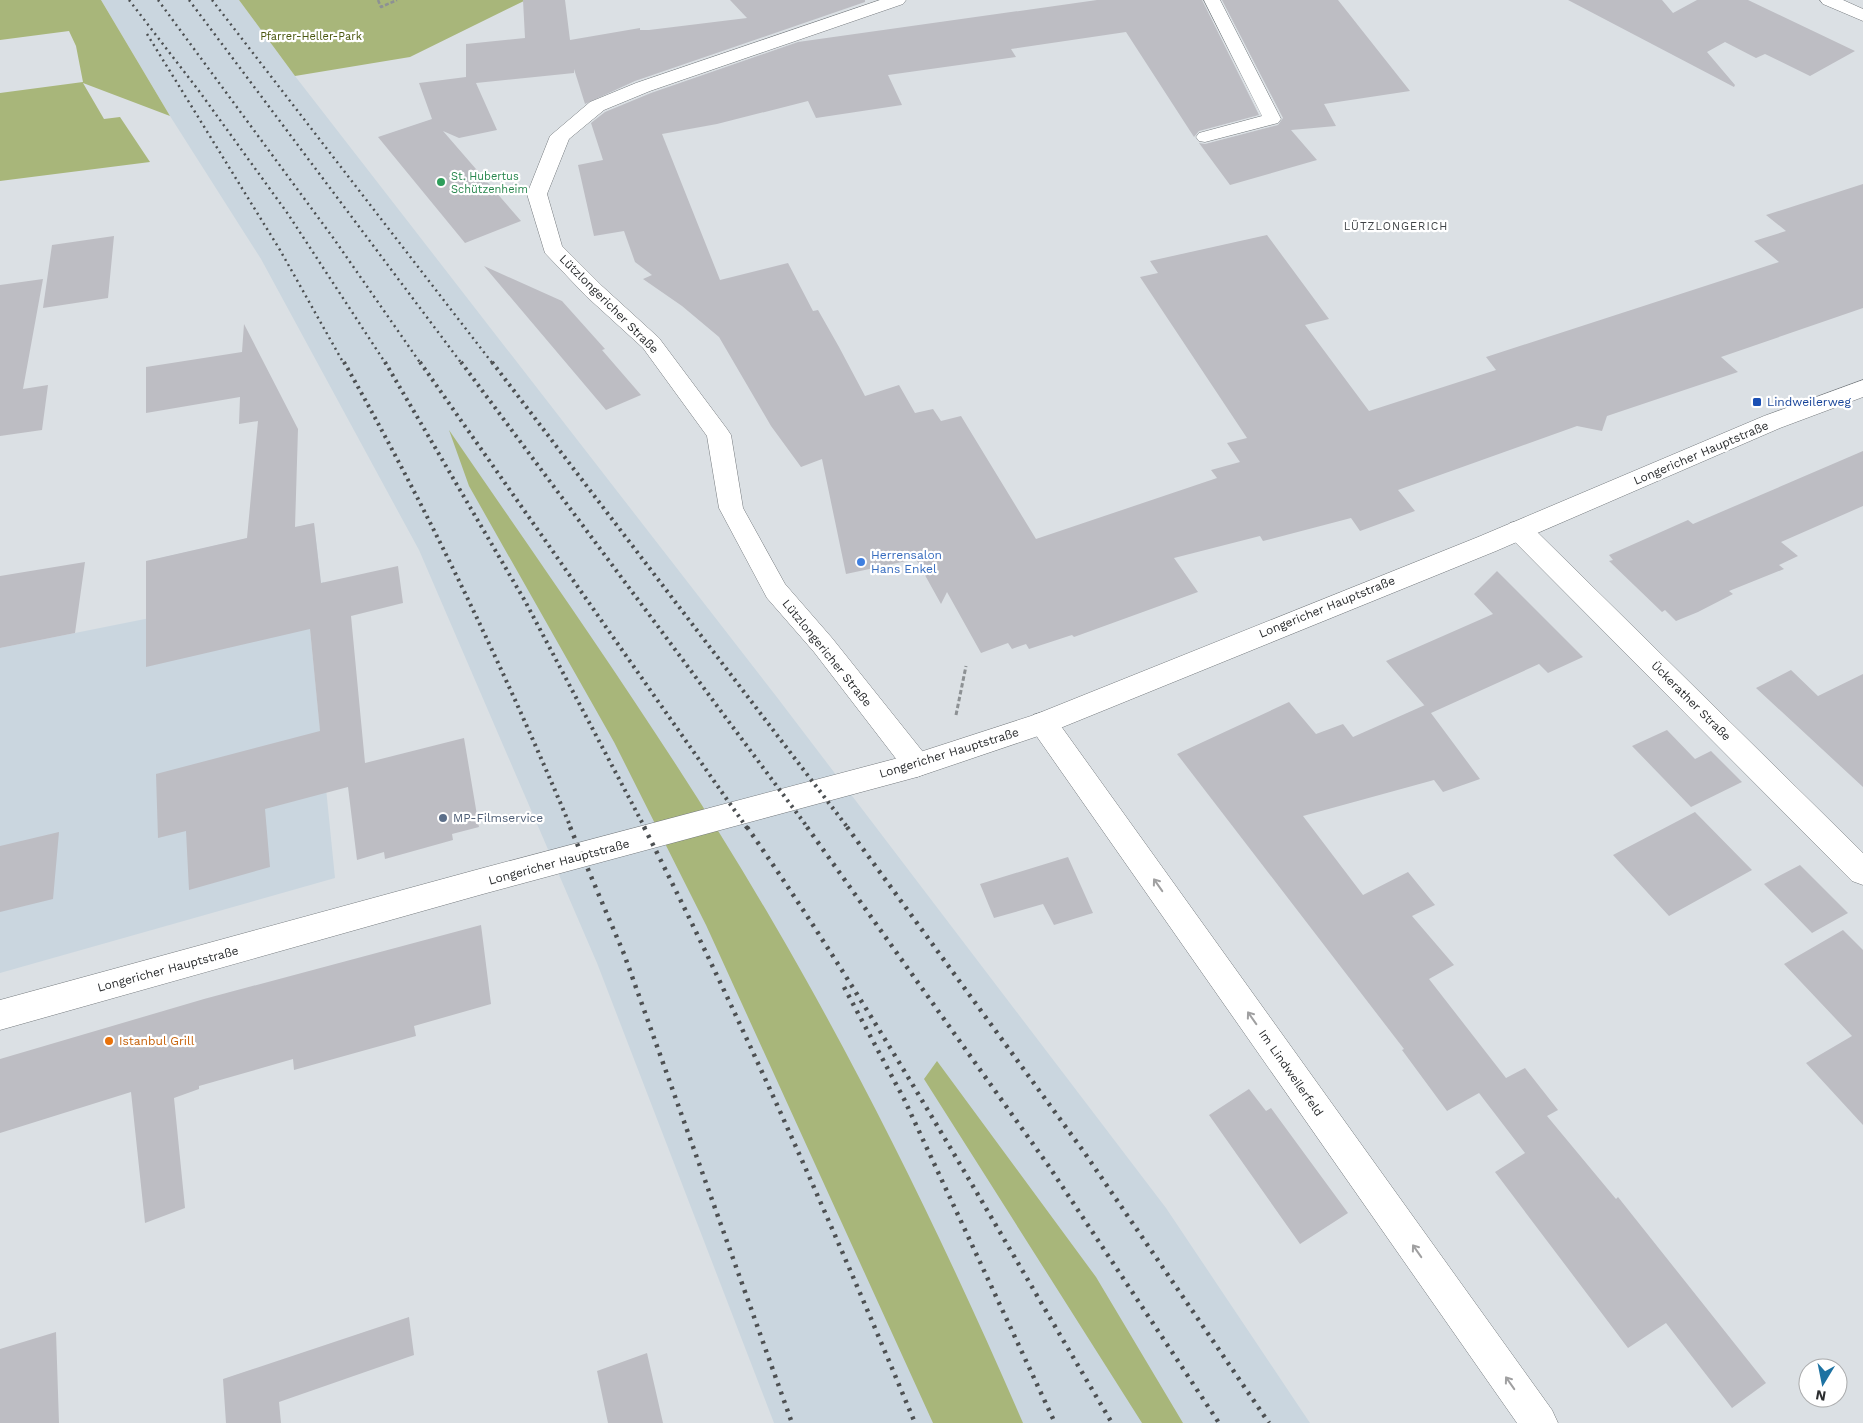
<svg xmlns="http://www.w3.org/2000/svg" width="1863" height="1423" font-family="'Work Sans',sans-serif">
	<style>
		.built { fill: #cad6df }
		.green { fill: #a8b67a }
		.building { fill: #bdbdc3 }
		.lines { fill: none; stroke-linecap: round; stroke-linejoin: round }
		.service-casing { stroke: #757a7e; stroke-width: 1 }
		.minor-casing { stroke: #757a7e; stroke-width: 1 }
		.tertiary-casing { stroke: #757a7e; stroke-width: 1 }
		.path-far1 { stroke: #8d9194; stroke-width: 2.5; stroke-dasharray: 4 2; stroke-linecap: butt }
		.path { stroke: #8d9194; stroke-width: 3; stroke-dasharray: 4.5 2.5; stroke-linecap: butt }
		.service { fill: #fff; fill-rule: evenodd }
		.minor { fill: #fff; fill-rule: evenodd }
		.tertiary { fill: #fff; fill-rule: evenodd }
		.rail-far2 { stroke: #4d5052; stroke-width: 2.5; stroke-dasharray: 2 4; stroke-linecap: butt }
		.rail-far1 { stroke: #4d5052; stroke-width: 4; stroke-dasharray: 2.5 4.5; stroke-linecap: butt }
		.rail { stroke: #4d5052; stroke-width: 4.5; stroke-dasharray: 3 6; stroke-linecap: butt }
		.oneway { stroke: #a0a0a1 }
		.leisure-dot { fill: #2e9e5b; stroke: #fff; stroke-width: 2 }
		.transit-dot { fill: #1a4fb4; stroke: #fff; stroke-width: 2 }
		.shop-dot { fill: #3f7fe0; stroke: #fff; stroke-width: 2 }
		.service-dot { fill: #5c6f8a; stroke: #fff; stroke-width: 2 }
		.food-dot { fill: #e8710a; stroke: #fff; stroke-width: 2 }
		.labels { text-anchor: middle; dominant-baseline: central; stroke-width: 4.5; stroke-linejoin: round; paint-order: stroke }
		.far-park-label { font-size: 11px; fill: #49560e; stroke: #fff }
		.far-leisure-label { font-size: 11px; fill: #27864d; stroke: #fff; text-anchor: start }
		.far-neighbourhood-label { font-size: 11px; letter-spacing: 1px; fill: #3d4144; stroke: #fff }
		.street-label { font-size: 12px; fill: #2b2d2f; stroke: #fff }
		.transit-label { font-size: 12px; fill: #164399; stroke: #fff; text-anchor: start }
		.shop-label { font-size: 12px; fill: #366cbe; stroke: #fff; text-anchor: start }
		.service-label { font-size: 12px; fill: #4e5e75; stroke: #fff; text-anchor: start }
		.food-label { font-size: 12px; fill: #c56008; stroke: #fff; text-anchor: start }
	</style>
	<rect width="100%" height="100%" fill="#dbe0e4"/>
	<path class="built" d="M101,0H239L295,76L776,696L1166,1208L1310,1423H774L597,963L419,550L261,259L170,116Z
		M314,523L321,583L324,582L329,624L310,629L335,878L0,973V648L150,618L147,561Z"/>
	<path class="green" d="M0,0H101L170,116L83,83L104,119L120,117L150,162L0,181V93L83,82L76,46L69,31L0,40Z
		M239,0H526L410,57L295,76Z
		M449,430C560,592 674,752 773,922C867,1083 949,1252 1023,1423H933L706,925L614,742L469,486Z
		M937,1061L1096,1277L1183,1423H1142L924,1079Z"/>
	<path class="building" d="M523,0H565L570,40L640,28V30H649L747,18L730,0H865V2L635,81L585,104L574,69V73L476,83L497,130L459,138L443,131L521,221L465,243L378,137L432,119L419,83L466,77V44L525,38Z
		M1097,0H1202L1259,115L1199,131L1194,137L1126,32L1011,49L1016,57L888,75L902,105L816,118L808,101L717,124L662,134L720,280L788,263L813,311L818,310L839,347L865,396L899,385L915,413L933,409L941,421L961,416L1036,539L1217,478L1211,470L1240,462L1227,443L1247,438L1140,277L1158,273L1150,261L1267,235L1329,319L1305,325L1369,411L1496,370L1486,357L1779,262L1754,241L1786,231L1766,215L1863,184V308L1721,357L1738,372L1607,416L1602,431L1577,426L1398,490L1415,511L1360,531L1351,518L1263,541L1260,536L1174,558L1198,592L1074,637L1072,635L1029,649L1026,644L1012,649L1008,643L981,653L947,592L941,604L916,559L846,574L822,459L801,467L771,426L719,337L682,306L643,279L652,275L635,262L624,231L594,236L578,165L603,160L591,123L605,112L651,93L798,42Z
		M1222,0H1338L1410,91L1324,104L1336,126L1291,130L1317,160L1230,185L1199,143L1205,144L1278,125L1283,118Z
		M1568,0H1662L1673,13L1697,0H1748L1855,51L1810,76L1765,54L1756,58L1725,42L1707,52L1735,85L1734,87Z
		M114,236L108,298L43,308L52,245Z
		M484,266L562,301L605,349L602,350L641,395L606,410Z
		M43,279L23,389L48,385L42,430L0,436V285Z
		M244,324L298,429L295,527L314,523L321,583L398,566L403,603L351,616L365,763L464,738L479,827L452,834L453,840L385,859L384,852L357,860L348,787L265,809L270,867L189,890L186,831L158,838L156,774L320,731L310,629L146,667V561L247,538L258,421L239,424L240,397L146,413V367L242,352Z
		M1863,451V506L1781,542L1798,556L1779,565L1784,569L1729,591L1733,594L1698,612L1676,621L1665,610L1662,612L1609,561L1613,560L1609,555L1688,520L1693,524Z
		M85,562L75,633L0,648V576Z
		M1497,571L1583,657L1548,673L1539,664L1431,713L1386,661L1493,614L1474,594Z
		M1791,670L1818,696L1863,674V787L1756,688Z
		M1289,702L1316,734L1343,724L1353,737L1425,705L1480,779L1443,792L1434,780L1303,816L1363,895L1408,872L1435,905L1412,916L1454,965L1429,979L1506,1078L1525,1068L1558,1110L1547,1116L1616,1199L1618,1197L1766,1383L1732,1408L1666,1323L1628,1348L1495,1172L1525,1153L1479,1093L1447,1111L1402,1050L1404,1049L1177,754Z
		M1667,730L1695,759L1711,751L1742,782L1691,807L1632,746Z
		M1695,812L1752,870L1669,916L1613,855Z
		M59,832L53,899L0,912V846Z
		M1068,857L1093,913L1054,925L1043,904L994,918L980,884Z
		M1800,865L1848,913L1812,933L1764,884Z
		M481,925L491,1004L414,1026L416,1036L294,1070L293,1059L199,1086V1089L174,1098L185,1208L145,1223L131,1092L0,1133V1059L204,999Z
		M1843,930L1863,950V1125L1806,1063L1852,1036L1784,964Z
		M1249,1089L1266,1111L1271,1108L1348,1213L1300,1244L1209,1115Z
		M409,1317L414,1355L279,1402L281,1423H226L223,1379Z
		M56,1332L59,1423H0V1349Z
		M647,1353L663,1423H608L597,1371Z"/>
	<g class="lines">
		<g class="service-casing">
			<path id="service" d="M1204,0H1220L1281,119L1278,123L1205,142L1199,141L1196,137L1199,133L1262,116Z"/>
		</g>
		<g class="minor-casing">
			<path id="minor" d="M880,0H906L903,4L650,91L604,110L569,139L547,194L562,246L602,286L659,338L727,429L731,435L743,508L785,584L832,638L927,757L931,765L927,773L917,777L907,773L814,652L767,598L719,508L707,436L643,348L586,296L545,253L527,194L550,136L590,102L636,83Z
				M1519,521L1528,523L1863,853V885L1852,881L1510,537L1506,530L1510,523Z
				M1043,712L1053,715L1552,1410L1558,1423H1517L1033,731L1029,723L1033,715Z"/>
		</g>
		<g class="tertiary-casing">
			<path id="tertiary" d="M1820,0H1843L1863,9V21L1823,4Z
				M1863,380V397L1780,428L1496,551L1053,731L917,777L483,894L0,1030V1000L483,868L917,753L1034,715L1478,537L1764,416Z"/>
		</g>
		<path class="path-far1" d="M378,0L381,7L397,0"/>
		<path class="path" d="M956,715L966,666"/>
		<use href="#service" class="service"/>
		<use href="#minor" class="minor"/>
		<use href="#tertiary" class="tertiary"/>
		<path class="rail-far2" d="M129,0L199,91L288,214L386,364
			M158,0L334,239L421,364
			M189,0L462,364
			M212,0L493,364
			M147,34L280,250L344,364"/>
		<path class="rail-far1" d="M344,362C429,512 504,669 571,828
			M385,362L525,601L645,828
			M420,362L747,828
			M461,362L808,828
			M492,362L848,828"/>
		<path class="rail" d="M570,827L624,954L792,1423
			M644,827C743,1022 831,1222 915,1423
			M747,827C880,1018 993,1223 1112,1423
			M807,827L1048,1165L1219,1423
			M847,827L1084,1152L1269,1423
			M844,987L904,1099L1055,1423"/>
	</g>
	<defs><path id="oneway-shaft" d="M-6 0H5M1.5-3L5.5 0L1.5 3" fill="none" stroke-width="1.6" stroke-linecap="round" stroke-linejoin="round" transform="scale(1.25)"/></defs>
	<g class="oneway">
		<use href="#oneway-shaft" transform="translate(1158 885) rotate(-125)"/>
		<use href="#oneway-shaft" transform="translate(1252 1018) rotate(-125)"/>
		<use href="#oneway-shaft" transform="translate(1417 1251) rotate(-125)"/>
		<use href="#oneway-shaft" transform="translate(1510 1383) rotate(-125)"/>
	</g>
	<circle class="leisure-dot" cx="441" cy="182" r="5"/>
	<rect class="transit-dot" x="1752" y="397" width="10" height="10" rx="2.5"/>
	<circle class="shop-dot" cx="861" cy="562" r="5"/>
	<circle class="service-dot" cx="443" cy="818" r="5"/>
	<circle class="food-dot" cx="109" cy="1041" r="5"/>
	<g class="labels">
		<g class="far-park-label">
			<text x="311" y="36">Pfarrer-Heller-Park</text>
		</g>
		<g class="far-leisure-label">
			<text x="451" y="176">St. Hubertus<tspan x="451" dy="13">Schützenheim</tspan></text>
		</g>
		<g class="far-neighbourhood-label">
			<text x="1396" y="226">LÜTZLONGERICH</text>
		</g>
		<g class="street-label">
			<text transform="translate(609 304) rotate(45)">Lützlongericher Straße</text>
			<text transform="translate(1701 453) rotate(-23)">Longericher Hauptstraße</text>
			<text transform="translate(1327 607) rotate(-22)">Longericher Hauptstraße</text>
			<text transform="translate(827 653) rotate(51)">Lützlongericher Straße</text>
			<text transform="translate(1691 701) rotate(45)">Ückerather Straße</text>
			<text transform="translate(949 753) rotate(-17)">Longericher Hauptstraße</text>
			<text transform="translate(559 862) rotate(-15)">Longericher Hauptstraße</text>
			<text transform="translate(168 969) rotate(-15)">Longericher Hauptstraße</text>
			<text transform="translate(1291 1073) rotate(55)">Im Lindweilerfeld</text>
		</g>
		<g class="transit-label">
			<text x="1767" y="402">Lindweilerweg</text>
		</g>
		<g class="shop-label">
			<text x="871" y="555">Herrensalon<tspan x="871" dy="14">Hans Enkel</tspan></text>
		</g>
		<g class="service-label">
			<text x="453" y="818">MP-Filmservice</text>
		</g>
		<g class="food-label">
			<text x="119" y="1041">Istanbul Grill</text>
		</g>
	</g>
	<g transform="translate(1823 1383) rotate(190)"><circle r="24" fill="#ffffff" stroke="#aaabac"/>
	<path d="M0-4L9 19L0 12L-9 19Z" fill="#1d72a2"/>
	<text y="-8" font-size="14" font-weight="bold" text-anchor="middle" fill="#2b2d2f">N</text>
	</g>
</svg>
